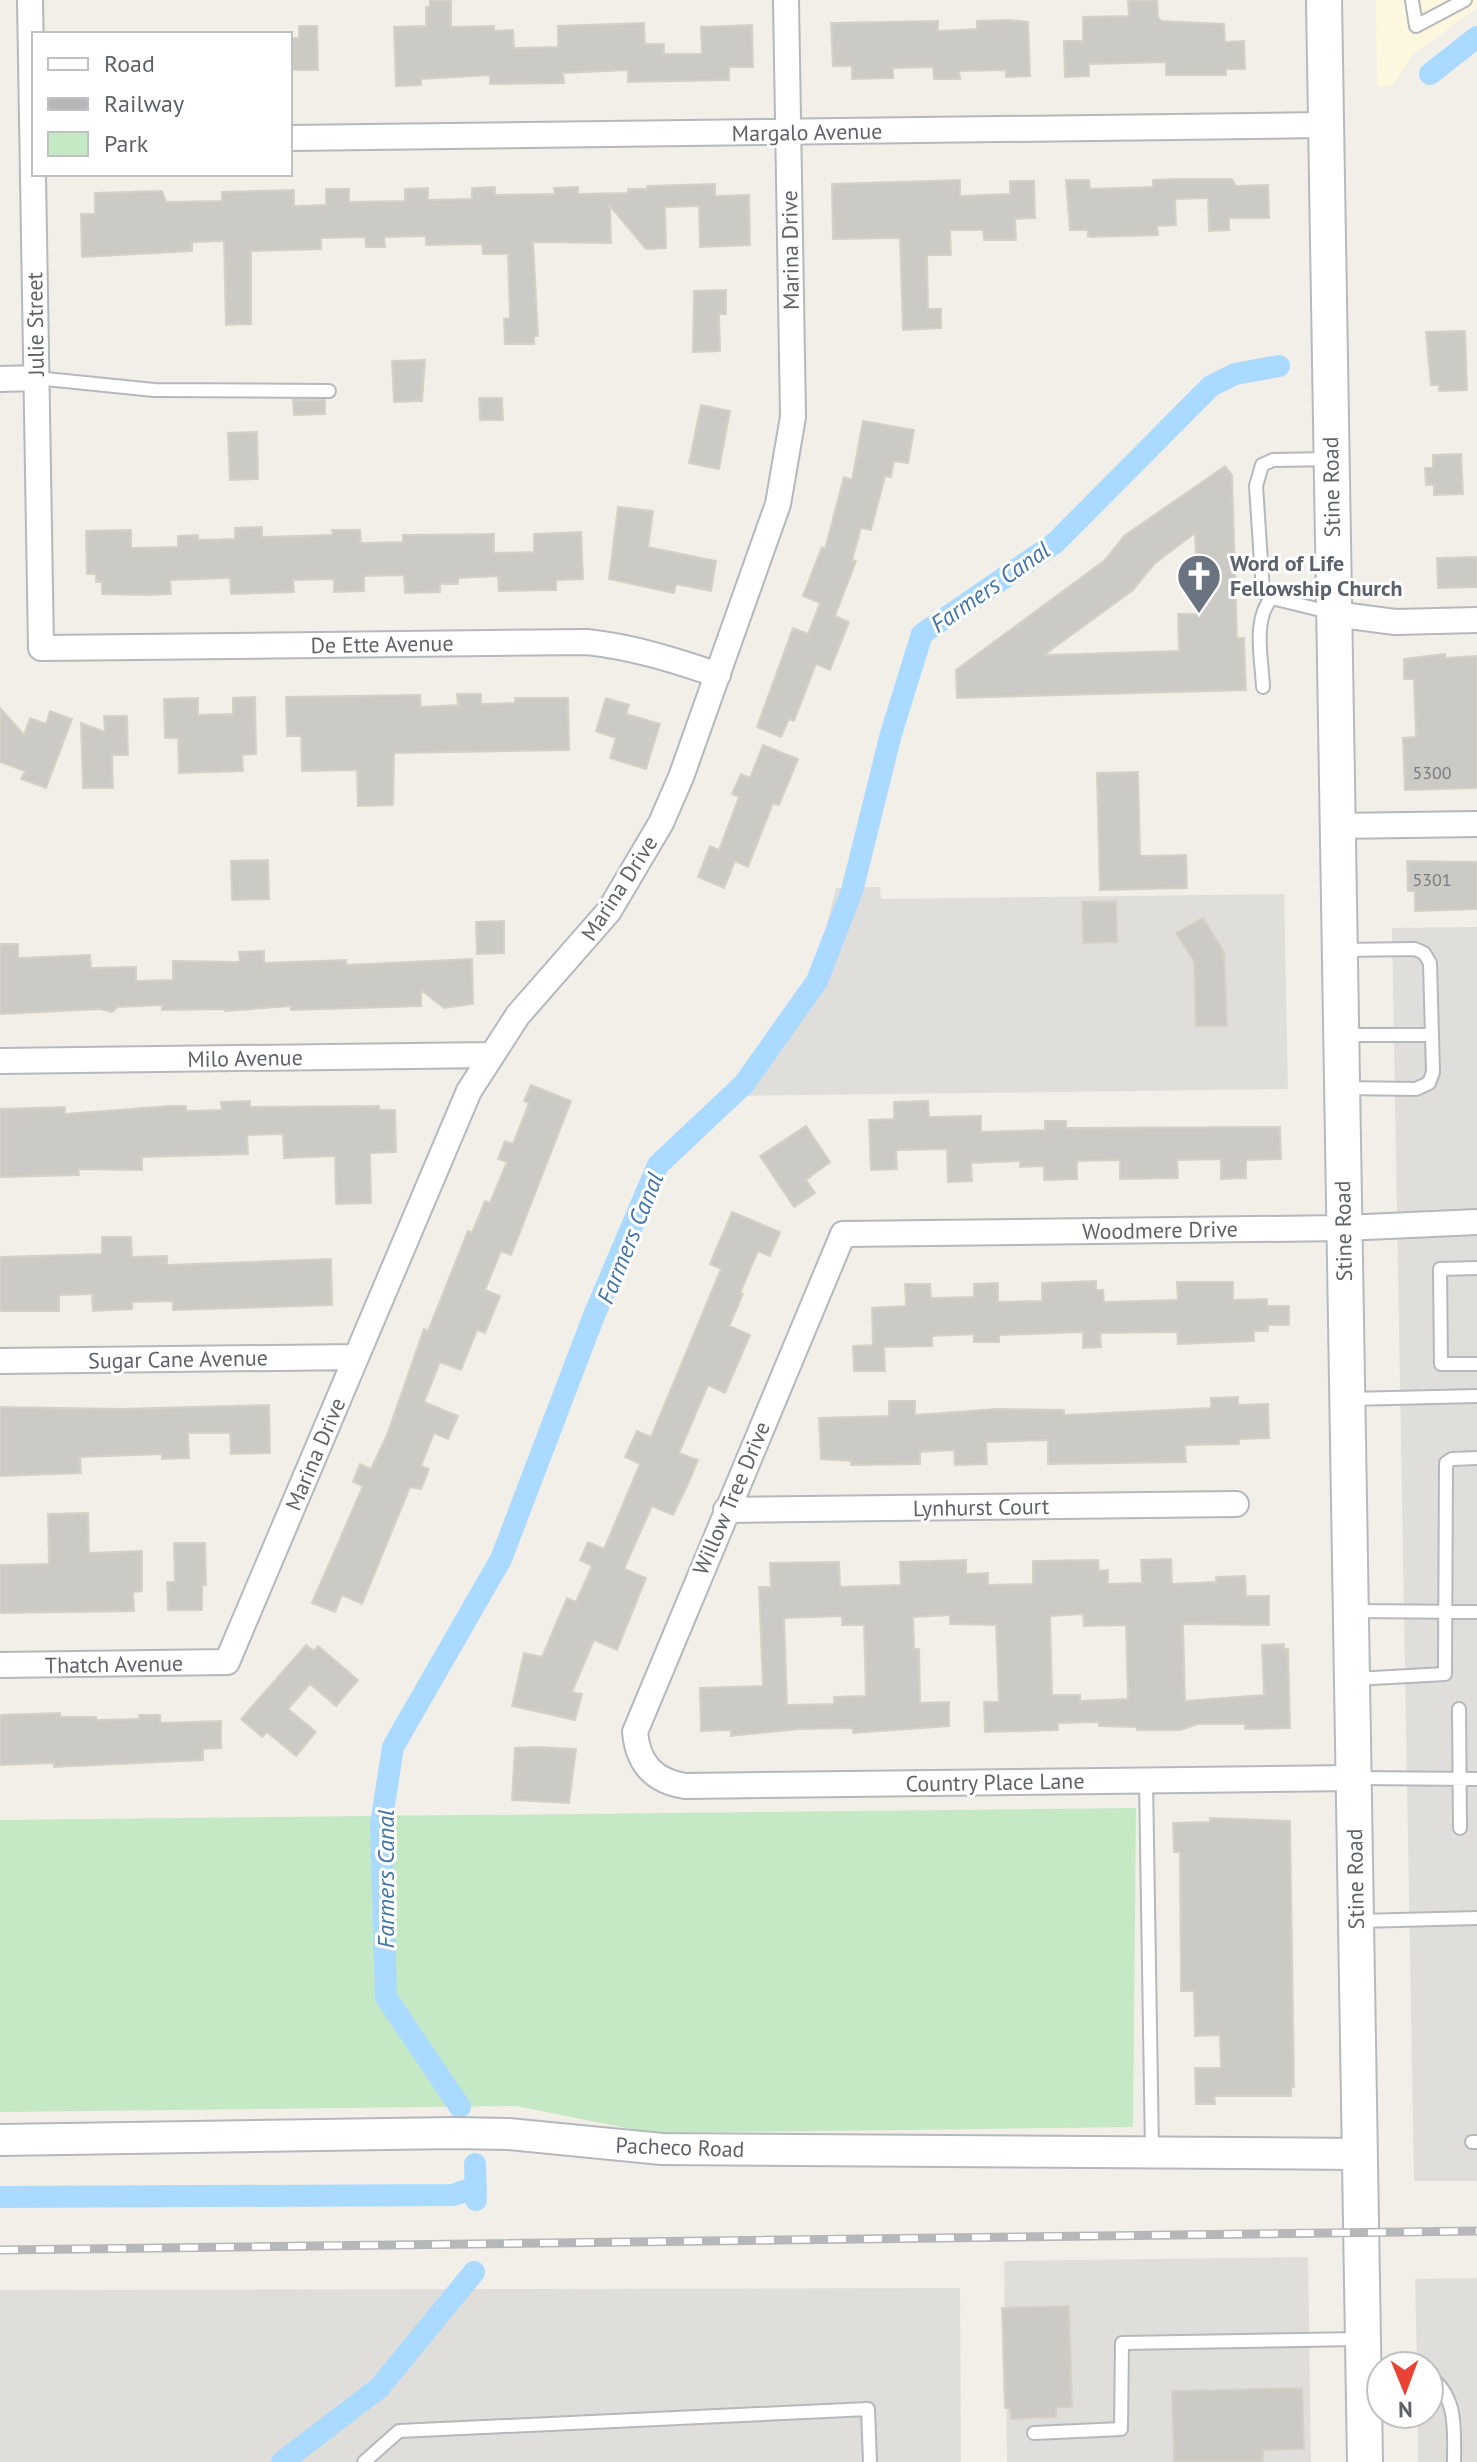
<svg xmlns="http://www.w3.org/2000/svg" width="1477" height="2462" font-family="'PT Sans',sans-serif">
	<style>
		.commercial { fill: #fef7e0 }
		.industrial { fill: #e0deda }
		.green { fill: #c5e8c5 }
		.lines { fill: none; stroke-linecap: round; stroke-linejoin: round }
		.canal { stroke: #aadaff; stroke-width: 22 }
		.building { fill: #cccac5; stroke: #d6d1c6; stroke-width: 2; fill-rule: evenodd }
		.service-casing { stroke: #b5b8bc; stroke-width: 16 }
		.minor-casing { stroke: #b5b8bc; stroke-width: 28 }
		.tertiary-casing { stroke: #b5b8bc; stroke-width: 34 }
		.secondary-casing { stroke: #b6babf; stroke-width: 38 }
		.service { stroke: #fff; stroke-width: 12 }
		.minor { stroke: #fff; stroke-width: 24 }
		.tertiary { stroke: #fff; stroke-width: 30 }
		.secondary { stroke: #fff; stroke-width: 34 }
		.rail-casing { stroke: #b6b7b8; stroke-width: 9 }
		.rail { stroke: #fff; stroke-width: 6; stroke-dasharray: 18; stroke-linecap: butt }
		.labels { text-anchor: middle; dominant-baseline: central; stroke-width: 6; stroke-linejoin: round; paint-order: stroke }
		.number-label { font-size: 18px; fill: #7a7d7f }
		.street-label { font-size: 22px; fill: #5f6368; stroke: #fff }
		.worship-label { font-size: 22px; font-weight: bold; fill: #5b616d; stroke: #fff; text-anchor: start }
		.water-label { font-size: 24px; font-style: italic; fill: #4174aa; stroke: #fff }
	</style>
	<rect width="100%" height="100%" fill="#f1efe8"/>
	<path class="commercial" d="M1376,0H1477V8L1413,55L1393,86H1377Z"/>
	<path class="industrial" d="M880,887L881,899L1284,894L1288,1089L728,1096L783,1027L803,995L819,955L836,888Z
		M1477,927V2181H1414L1392,928Z
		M1308,2257L1311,2462H1007L1004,2261Z
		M1477,2278V2462H1418V2414H1429V2366H1417L1415,2279Z
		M960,2288L961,2462H0V2290Z"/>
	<path class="green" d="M1136,1808L1133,2127L652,2133L516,2106L0,2112V1820Z"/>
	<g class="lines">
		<path class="canal" d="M1430,74L1477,37
			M460,2107L386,1997L381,1824L393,1747L501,1559L595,1313L658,1165L744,1084L817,981L852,891L891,734L922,634L1055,543L1211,386L1235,374L1279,366
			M475,2164L476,2200
			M0,2197L453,2195L476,2187
			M282,2462L379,2388L474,2272"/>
	</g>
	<path class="building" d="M430,0H451V27L494,26V31L513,30L514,48L558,47V26L644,23L645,44H664V54H702L701,27L752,25L753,67H729V80L628,82V70L563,73L564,83L490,84V75L421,79V85L396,86L394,27L426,26V7H430Z
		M1128,0H1157L1158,17L1161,21L1224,24L1225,42L1244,41L1245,69H1226V75H1166V62L1089,64V76L1065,77L1064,41H1083V17L1129,16Z
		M1009,20L1028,22L1030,76L1006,77V70L959,71L960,79H934L933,67L893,68V78L852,79V66H833L831,23L938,21V31L977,29V21Z
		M299,26H317L318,70H290V38H299Z
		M1178,179H1232L1236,186L1268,185L1269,218H1229V230L1209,231L1208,198L1175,199L1176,225L1157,226L1158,235L1088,237V230H1070L1066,180H1089L1090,189L1153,187V180Z
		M960,180V196L1010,194V181H1034L1035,218L1015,219L1016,240H984L983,230H950L951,255H927L928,309H941V328L903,330L900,238L833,239L832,184Z
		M715,184V196L749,195L750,245L700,247L699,206L665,207L666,248L646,249L610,206L611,243L533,242L538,336H534V344H505L504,319L510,318L508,254H483L482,244L426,245V236L384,237L385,247H366L365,237L321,238V249L251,251V324L226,325L224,241L192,242V251L82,257L81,214H95V193L162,191L166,202L222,201V192L294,190V206L326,205V189H349V202L405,201V189L428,188V200L472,199V188L495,187V195L555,194L554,188L578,187V194L628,193V189H647V186Z
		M726,290V314H719L720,351L693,352L694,291Z
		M1465,331L1467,390L1439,391V385H1431L1426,332Z
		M425,360L422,401L394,402L392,361Z
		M479,398H502L503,420H480Z
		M293,400H325V414L294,415Z
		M701,405L730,411L719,469L689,463Z
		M863,421L914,430L908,463L894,461L891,477L885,476L871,530L861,528L852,560L856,561L853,569L835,616L849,622L830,670L816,664L794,721L789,719L781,737L757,727L793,628L808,634L820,603L803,596L822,547L825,549L844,477L852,480Z
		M257,432L258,479L230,480L228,433Z
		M1461,454L1463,494L1434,495V485H1426L1425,468H1433V455Z
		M1225,466L1232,475L1237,638H1244L1246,690L957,698L956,670L1105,560L1124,536ZM1195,533L1198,614H1178L1179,651L1044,655L1133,590L1154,564Z
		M618,507L653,511L648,547L716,561L711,591L676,584L674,593L609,579Z
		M262,527V537L333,535L332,530H360L361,543L403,542V535L494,534V553L534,552V534L581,532L583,579L556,580V590L499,591L498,576L458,578V584H440V592L405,593L404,575L364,576V591L334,592V579L293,580L294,592L231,594L230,578L170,580L171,594L146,595L102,594V582H96V574H87L86,531L131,530V548L178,547V536L198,535V540L235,539V528Z
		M1477,557V587L1438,588L1437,558Z
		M1445,654V658L1477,656V788L1405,790L1403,738L1416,737L1414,679H1404V659Z
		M457,694H481V704L515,703V698H568L569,750L394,753L393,805L358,806L357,770L302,771L301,736H287L286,697L420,695L421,707L458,705Z
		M255,697L256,754L242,755L243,771L179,773L178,738H165L164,699L198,698V715L233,714V698Z
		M606,698L629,705L626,714L660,724L646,769L610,758L616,738L596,731Z
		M0,708L24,735L30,718L46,724L50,711L72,719L46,788L21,779L25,771L0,762Z
		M104,716H127L128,755H112L113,788H83L81,723L105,732Z
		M763,745L798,759L779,805L773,803L748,867L735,861L724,888L698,877L710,846L719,850L739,797L732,794L741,774L750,778Z
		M1138,772L1140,856L1186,855L1187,888L1100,890L1097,773Z
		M268,860L269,899L232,900L231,861Z
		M1407,861L1477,862V909L1415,911V891H1408Z
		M1116,901L1117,942L1083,943L1082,902Z
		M1203,918L1224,952L1227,1026H1196L1194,961L1176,933Z
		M504,921V953L477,954L476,922Z
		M0,944H18V958L90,955L91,968L136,967V981L173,980V961L240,962L239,952L264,951V963L346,960V965L472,959L473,1004L444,1008L421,990V1006L291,1010V1006L225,1011V1009L162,1010V1005L118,1007L112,1012L100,1009L0,1014Z
		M531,1085L571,1101L511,1255L501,1251L485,1290L500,1296L485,1333L477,1330L461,1370L440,1362L424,1402L458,1416L448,1439L434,1433L421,1466L429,1469L421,1489L410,1487L362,1604L342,1595L335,1612L312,1603L363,1486L353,1482L360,1464L371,1469L387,1435L424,1329L428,1331L468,1231L472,1233L485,1201L490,1203L507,1162L498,1159L505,1141L513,1144L529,1103L524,1101Z
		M250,1101V1107L379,1106V1110H395L396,1152L370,1153L371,1203L336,1204L335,1156L284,1158L283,1134L247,1135L248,1154L142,1157V1170L78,1169L79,1175L0,1177V1109L65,1107V1114L170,1106H186V1111L222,1110L221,1102Z
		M928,1101L929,1117L981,1116V1132L1045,1130V1121H1066V1128L1280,1127L1281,1159L1246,1160V1178L1221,1179V1159L1177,1160L1178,1178L1120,1179V1160L1077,1161V1179L1044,1180V1166L1020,1167V1161L971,1163L972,1181L948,1182L947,1149L896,1150L897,1169L871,1170L869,1120L894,1119V1102Z
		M806,1126L830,1162L806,1180L815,1193L794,1207L760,1156Z
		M732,1212L780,1232L770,1256L758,1251L740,1293L743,1294L729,1326L750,1335L725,1393L708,1385L679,1453L698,1460L688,1484L673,1515L652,1506L624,1569L646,1578L617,1650L594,1640L572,1692L582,1694L575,1720L512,1706L524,1653L542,1657L567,1598L576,1602L592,1566L580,1560L588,1542L604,1549L640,1464L625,1457L637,1431L651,1437L721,1269L710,1264Z
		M102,1237H131L132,1257L167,1256V1265L331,1259L332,1305L173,1310V1301L132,1302V1309L93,1311L92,1294L59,1295V1311H0V1257L102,1254Z
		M1096,1281V1290H1103L1104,1302L1178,1300L1177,1282H1233V1300L1267,1299V1306H1289V1325H1268V1331H1254V1341L1178,1344L1177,1332L1100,1333L1101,1347L1083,1348V1332L999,1335V1342H974V1334L932,1336V1346L884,1347L885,1371H854L853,1346L873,1345L872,1308L906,1306L905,1284H930L931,1298L974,1297V1284L998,1283V1302L1042,1301V1283Z
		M1238,1397V1405L1268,1404L1269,1438L1239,1439V1444L1185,1445L1186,1462L1048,1464V1440L986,1442L987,1464L955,1465L954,1450L920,1452V1464L851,1465V1461L821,1459L819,1418L889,1416V1401H915V1415L997,1409L1064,1410V1415L1211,1408V1398Z
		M269,1405L270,1453L231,1454L230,1433H188L189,1458L162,1459V1454L80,1457L81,1473L0,1476V1407L121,1409Z
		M88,1513L89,1553L142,1551V1591L133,1592L134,1611L0,1613V1565L49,1564L48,1514Z
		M174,1543H205L206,1585H202V1610H168L167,1582H175Z
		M1171,1559L1172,1584L1216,1582V1577L1245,1576L1246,1596H1269V1625L1183,1624L1185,1701L1264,1695L1262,1645L1284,1644V1649H1288L1290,1728L1245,1729V1724H1198L1180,1730H1137V1727L1099,1726V1722L1058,1723V1730L985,1732L984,1702H999L996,1625L950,1624V1615L913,1617L914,1649H919L920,1703L949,1702V1726L853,1733V1728L799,1729L731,1736V1730L701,1731L700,1688L763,1686L759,1587H771L770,1563L839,1562L840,1587L901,1585L900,1562L966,1560V1574L988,1573V1585L1033,1584V1561L1098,1560L1099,1571L1108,1570V1584L1142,1583L1141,1560ZM1083,1614L1084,1626L1126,1625L1128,1699L1080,1701V1695H1052L1050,1616ZM842,1616V1625H864L866,1696L834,1697V1704L787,1705L784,1618Z
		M306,1645L314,1651L318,1646L358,1680L336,1706L310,1684L288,1709L316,1732L296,1756L267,1732L262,1737L241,1719Z
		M60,1713V1717H96V1720L140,1719L139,1715H160V1723L221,1721V1748L203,1749V1760L54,1767V1763L0,1765V1715Z
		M538,1747L576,1749L569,1803L512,1800L515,1748Z
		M1210,1818L1290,1821L1294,2087H1291V2096H1214L1215,2104H1196L1195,2068H1221L1220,2035L1195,2036L1194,1991H1181L1180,1852H1174L1173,1823L1210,1822Z
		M1069,2306L1072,2407H1056V2417L1011,2419L1010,2408H1005L1002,2308Z
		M1302,2388L1304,2449L1263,2450V2462H1174L1172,2391Z"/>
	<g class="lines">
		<g class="service-casing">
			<path id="service" d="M1412,0L1416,26L1465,0
				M36,378L154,390L329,391
				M1330,459L1273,460L1262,465L1256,486L1263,592L1272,598L1333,613
				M1263,687C1262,660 1252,619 1272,598
				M1342,950L1415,949L1424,953L1430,963L1433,1072L1429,1083L1416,1089L1343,1088
				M1343,1035H1432
				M1477,1268L1440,1269L1441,1364H1477
				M1349,1399L1477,1396
				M1352,1611L1477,1612
				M1355,1679L1445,1674L1446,1463L1452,1459L1477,1458
				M1459,1709L1460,1828
				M1356,1778L1477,1779
				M1146,1780L1152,2152
				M1359,1921L1477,1918
				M1472,2142H1477
				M1429,2376C1458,2397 1454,2429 1454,2462
				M1034,2433L1121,2429L1122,2343L1360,2339
				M364,2462L399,2431L868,2409L870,2462"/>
		</g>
		<g class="minor-casing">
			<path id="minor" d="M30,0L41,648L587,642C633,647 674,660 718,675
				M290,138L1325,125
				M0,379L36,378
				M1334,614L1395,622L1477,620
				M1337,826L1477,824
				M0,1061L489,1055
				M0,1361L356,1357
				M726,1510L1236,1504
				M0,1665L227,1662L469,1091L518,1015L609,911L661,823L681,777L778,504L793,417L786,0
				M1353,1778L685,1786C654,1781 638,1764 635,1732L843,1234L1344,1228L1477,1222"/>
		</g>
		<g class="tertiary-casing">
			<path id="tertiary" d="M0,2140L453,2133L508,2134L662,2149L1360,2154"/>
		</g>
		<g class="secondary-casing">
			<path id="secondary" d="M1324,0L1365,2462"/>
		</g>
		<use href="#service" class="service"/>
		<use href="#minor" class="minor"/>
		<use href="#tertiary" class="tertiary"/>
		<use href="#secondary" class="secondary"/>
		<g class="rail-casing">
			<path id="rail" d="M0,2250L1477,2231"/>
		</g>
		<use href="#rail" class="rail"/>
	</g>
	<defs>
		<g id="church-pin" transform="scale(2.3)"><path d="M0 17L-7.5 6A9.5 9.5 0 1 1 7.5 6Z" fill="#6b7280" stroke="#fff"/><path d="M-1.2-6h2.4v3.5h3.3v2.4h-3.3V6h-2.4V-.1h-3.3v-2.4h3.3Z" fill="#fff"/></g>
	</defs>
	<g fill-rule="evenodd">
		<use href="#church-pin" x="1199" y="576"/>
	</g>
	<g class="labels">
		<g class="number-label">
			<text x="1432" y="772">5300</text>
			<text x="1432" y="879">5301</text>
		</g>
		<g class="street-label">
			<text transform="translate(807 132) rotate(-1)">Margalo Avenue</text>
			<text transform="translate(790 250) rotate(-91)">Marina Drive</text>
			<text transform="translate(35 324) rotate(-91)">Julie Street</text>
			<text transform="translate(1331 487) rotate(-91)">Stine Road</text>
			<text transform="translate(382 644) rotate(-1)">De Ette Avenue</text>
			<text transform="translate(619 888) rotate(-57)">Marina Drive</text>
			<text transform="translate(245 1058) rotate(-1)">Milo Avenue</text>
			<text transform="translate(1160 1230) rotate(-1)">Woodmere Drive</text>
			<text transform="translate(1343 1231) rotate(-91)">Stine Road</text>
			<text transform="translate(178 1359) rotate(-1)">Sugar Cane Avenue</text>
			<text transform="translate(315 1454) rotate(-67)">Marina Drive</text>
			<text transform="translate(731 1498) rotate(-67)">Willow Tree Drive</text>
			<text transform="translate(981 1507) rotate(-1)">Lynhurst Court</text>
			<text transform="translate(114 1664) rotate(-1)">Thatch Avenue</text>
			<text transform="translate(995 1782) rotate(-1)">Country Place Lane</text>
			<text transform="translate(1355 1879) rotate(-91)">Stine Road</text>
			<text transform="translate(680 2147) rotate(2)">Pacheco Road</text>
		</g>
		<g class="worship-label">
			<text x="1230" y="563">Word of Life<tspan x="1230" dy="25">Fellowship Church</tspan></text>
		</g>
		<g class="water-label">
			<text transform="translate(990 587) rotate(-35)">Farmers Canal</text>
			<text transform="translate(630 1238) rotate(-68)">Farmers Canal</text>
			<text transform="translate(385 1879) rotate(-90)">Farmers Canal</text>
		</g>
	</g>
	<rect x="32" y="32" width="260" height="144" fill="#ffffff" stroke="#bfc1c3" stroke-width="2"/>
	<rect x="48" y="58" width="40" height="12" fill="#ffffff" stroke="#bfc1c3" stroke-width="2"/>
	<text x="104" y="72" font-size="24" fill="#5f6368">Road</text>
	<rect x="48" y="98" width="40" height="12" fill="#b6b7b8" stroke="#bfc1c3" stroke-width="2"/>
	<text x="104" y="112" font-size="24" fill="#5f6368">Railway</text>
	<rect x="48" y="132" width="40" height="24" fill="#c5e8c5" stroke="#bfc1c3" stroke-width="2"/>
	<text x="104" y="152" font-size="24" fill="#5f6368">Park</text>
	<g transform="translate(1405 2390) rotate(179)"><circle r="38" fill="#ffffff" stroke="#bfc1c3" stroke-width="2"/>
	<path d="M0-6L14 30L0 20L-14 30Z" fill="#ea4335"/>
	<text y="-12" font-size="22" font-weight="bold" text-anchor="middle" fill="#5f6368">N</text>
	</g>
</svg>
